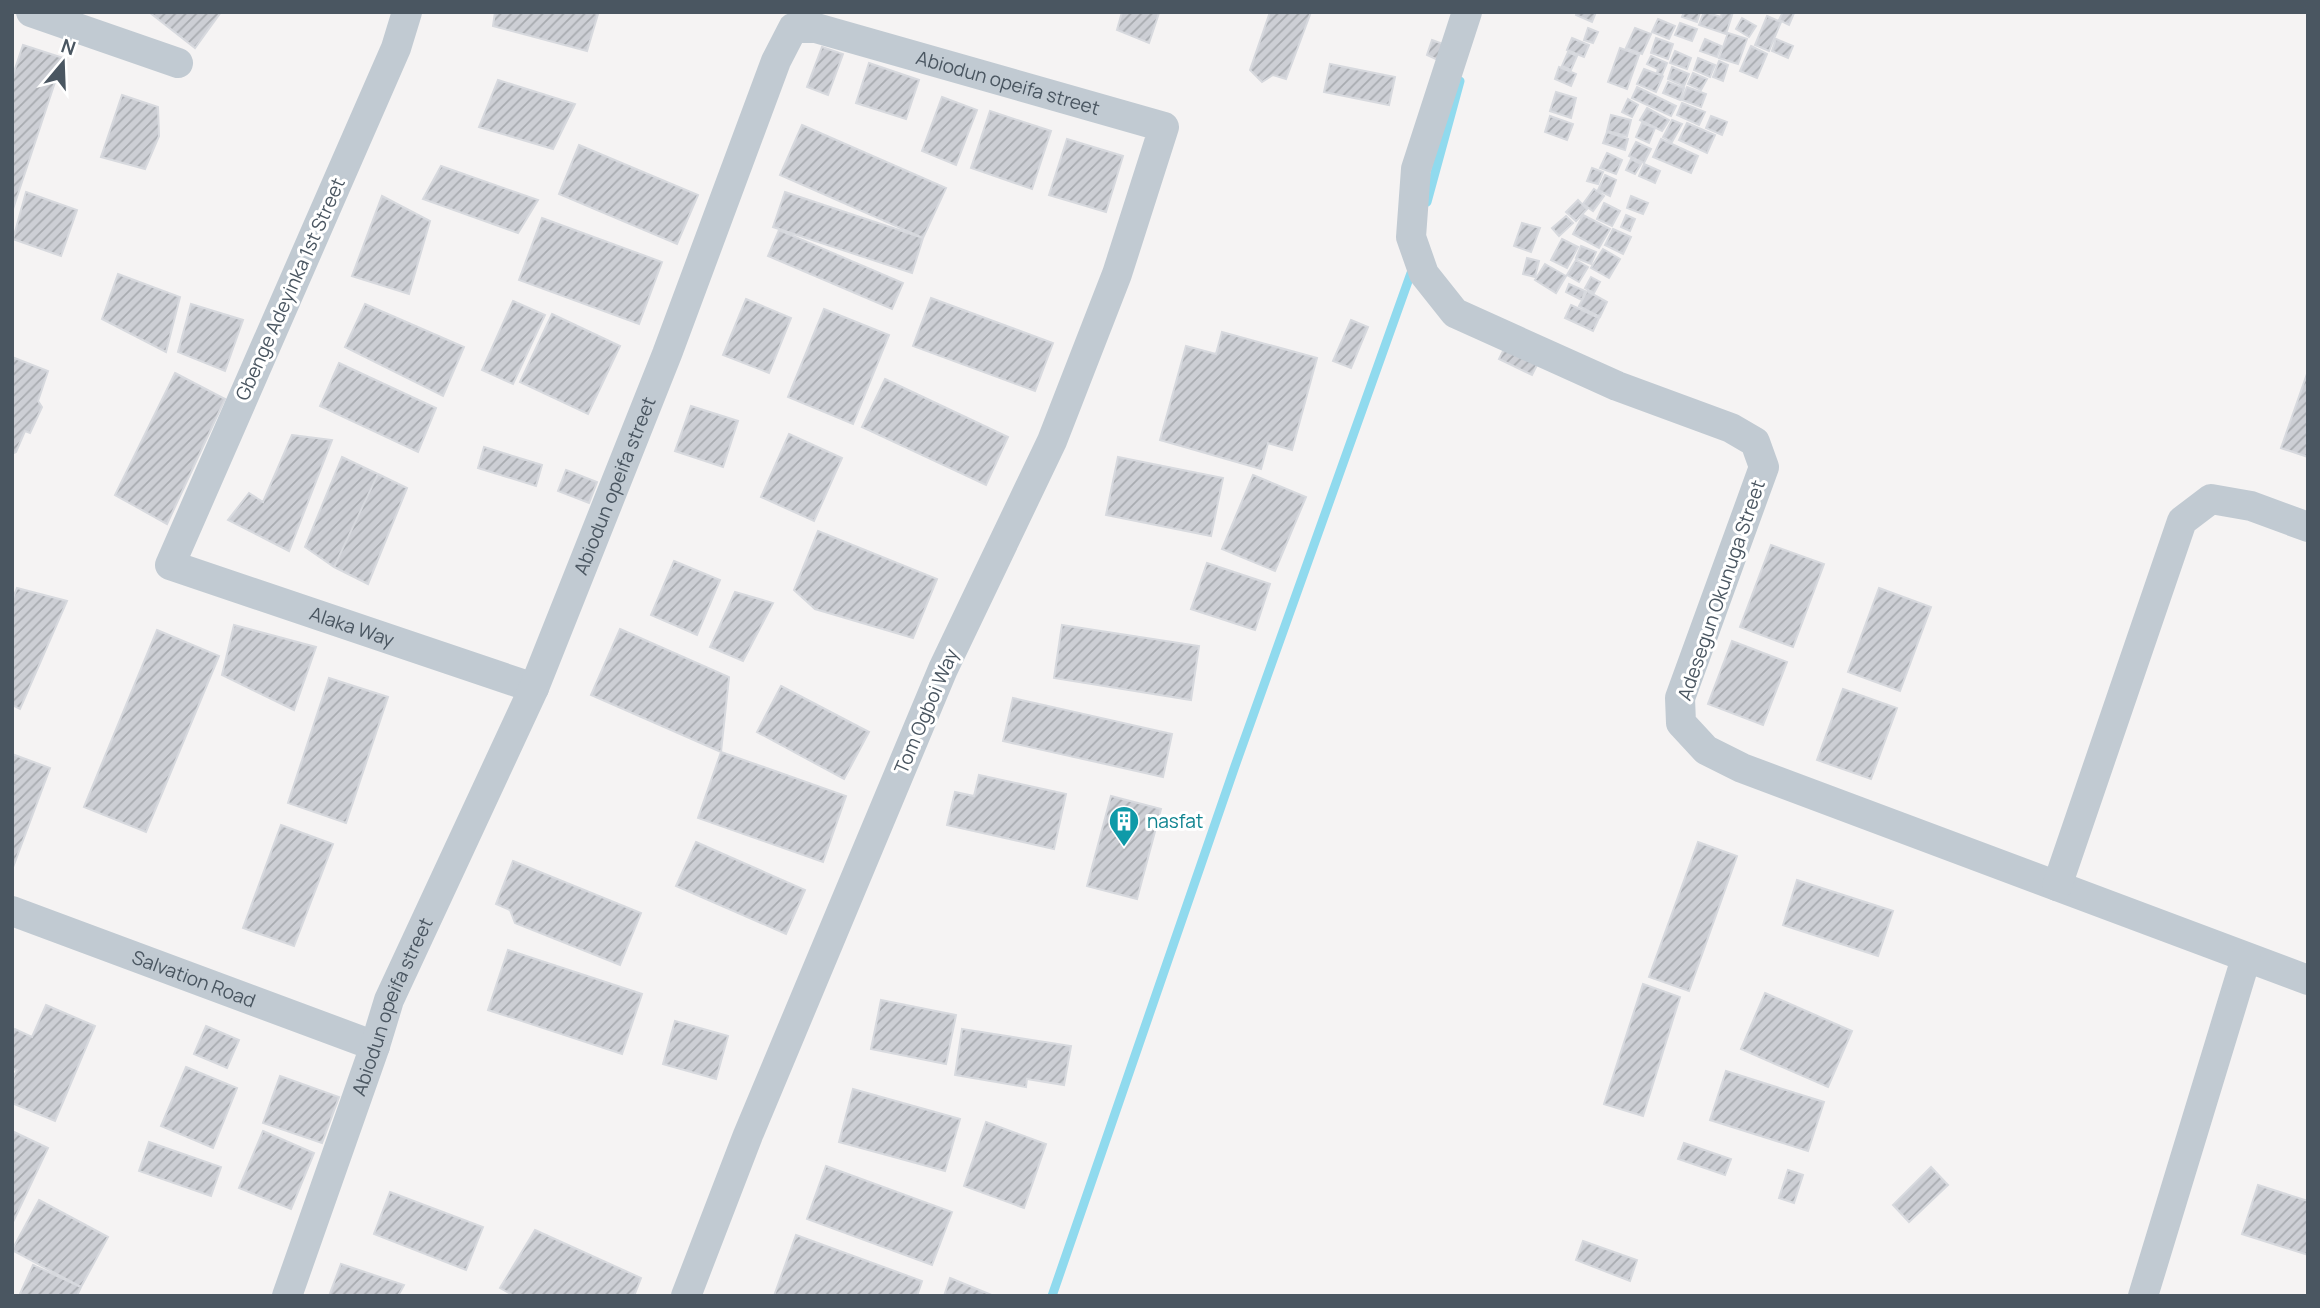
<svg xmlns="http://www.w3.org/2000/svg" width="2320" height="1308" font-family="Manrope,sans-serif">
	<style>
		.lines { fill: none; stroke-linecap: round; stroke-linejoin: round }
		.stream { stroke: #90daee; stroke-width: 9 }
		.building { fill: url(#building-hatch); stroke: #d7d9de; stroke-width: 2 }
		.minor { stroke: #c1cad2; stroke-width: 30 }
		.labels { text-anchor: middle; dominant-baseline: central; stroke-width: 6; stroke-linejoin: round; paint-order: stroke }
		.street-label { font-size: 19px; fill: #4a5661; stroke: #fff }
		.culture-label { font-size: 19px; fill: #0d838f; stroke: #fff; text-anchor: start }
	</style>
	<defs>
		<pattern id="building-hatch" width="6" height="6" patternUnits="userSpaceOnUse" patternTransform="scale(1.75)"><rect width="6" height="6" fill="#cdcfd5"/><path d="M-1 1l2-2M0 6l6-6M5 7l2-2" fill="none" stroke="#a8abb0"/></pattern>
	</defs>
	<rect width="100%" height="100%" fill="#f5f3f3"/>
	<g class="lines">
		<path class="stream" d="M1427,202L1460,81
			M1052,1296L1235,766L1411,273"/>
	</g>
	<path class="building" d="M149,12H221L195,48Z
		M495,12H590L598,14L587,51L493,26Z
		M1122,12H1167L1159,13L1149,43L1117,30Z
		M1270,12H1311L1286,79L1273,75L1262,82L1250,70Z
		M1577,12H1596L1592,22L1576,15Z
		M1684,12H1700L1697,22L1682,17Z
		M1704,12L1721,17L1722,12H1733L1726,34L1699,25Z
		M1783,12L1794,13L1789,25L1779,20Z
		M1767,16L1781,22L1769,51L1755,45Z
		M1742,18L1756,26L1749,37L1736,29Z
		M1658,19L1675,26L1669,39L1652,32Z
		M1680,23L1697,29L1692,41L1675,35Z
		M1588,28L1598,32L1593,43L1584,40Z
		M1635,28L1651,34L1642,54L1626,48Z
		M1728,33L1747,39L1738,64L1719,58Z
		M1572,38L1589,45L1584,57L1567,50Z
		M1656,38L1673,44L1668,59L1651,53Z
		M1705,39L1721,46L1717,57L1700,51Z
		M1776,39L1793,46L1788,58L1772,51Z
		M1432,40L1446,45L1440,61L1427,55Z
		M23,45L63,58L12,212V78Z
		M1751,46L1767,54L1757,78L1740,71Z
		M822,47L843,54L828,95L807,87Z
		M1620,48L1639,55L1627,89L1608,82Z
		M1675,51L1691,58L1687,69L1670,63Z
		M1568,52L1577,56L1571,70L1562,66Z
		M1651,56L1667,63L1662,75L1657,73L1658,69L1647,64Z
		M1698,58L1715,65L1710,77L1694,70Z
		M1719,61L1728,65L1723,81L1713,77Z
		M869,63L919,80L906,119L856,103Z
		M1330,64L1395,77L1389,105L1324,92Z
		M1559,67L1576,74L1571,86L1555,79Z
		M1672,67L1689,74L1684,86L1668,79Z
		M1644,69L1663,76L1656,92L1637,84Z
		M1693,73L1707,79L1701,90L1688,84Z
		M498,80L575,104L553,149L479,127Z
		M1668,82L1684,88L1680,100L1663,93Z
		M1637,87L1676,106L1671,116L1632,98Z
		M1687,87L1706,94L1701,107L1682,100Z
		M1556,92L1576,98L1571,118L1550,111Z
		M122,95L158,107L159,136L145,169L101,157Z
		M942,97L977,110L956,165L922,151Z
		M1628,99L1638,105L1632,117L1622,112Z
		M1682,103L1705,112L1699,125L1677,115Z
		M1647,108L1669,120L1662,131L1640,120Z
		M990,111L1051,131L1032,189L971,168Z
		M1611,115L1631,120L1627,136L1607,131Z
		M1550,116L1573,124L1567,140L1545,132Z
		M1711,116L1727,122L1722,135L1706,128Z
		M1672,120L1682,124L1672,142L1663,137Z
		M1642,123L1655,128L1649,143L1636,137Z
		M1687,123L1715,135L1707,153L1679,140Z
		M802,125L946,188L923,238L780,175Z
		M1607,132L1628,139L1625,150L1603,143Z
		M1067,139L1123,156L1106,212L1049,195Z
		M1661,139L1698,156L1691,173L1653,157Z
		M1636,142L1651,149L1644,163L1629,156Z
		M579,145L698,195L677,244L559,194Z
		M1607,153L1622,160L1616,174L1600,168Z
		M1631,159L1641,164L1635,174L1626,170Z
		M1644,164L1660,171L1655,183L1639,176Z
		M441,166L538,200L518,233L423,199Z
		M1592,168L1603,172L1598,184L1587,181Z
		M1605,175L1616,180L1610,196L1598,190Z
		M1594,189L1604,196L1593,211L1583,204Z
		M26,192L77,210L61,256L13,239Z
		M785,192L923,238L912,273L773,227Z
		M382,196L430,221L409,294L352,276Z
		M1631,196L1648,203L1643,214L1627,208Z
		M1578,200L1587,209L1576,221L1566,212Z
		M1604,203L1620,211L1612,226L1597,219Z
		M1583,215L1610,229L1599,248L1573,234Z
		M1626,215L1635,219L1630,231L1621,227Z
		M1566,216L1573,223L1559,236L1552,228Z
		M542,218L662,262L639,324L519,280Z
		M1522,223L1540,228L1531,252L1514,246Z
		M1613,229L1631,237L1623,254L1605,245Z
		M779,230L903,283L892,309L768,256Z
		M1562,239L1578,247L1567,268L1551,260Z
		M1581,246L1596,252L1591,264L1576,258Z
		M1603,249L1620,259L1609,278L1591,268Z
		M1527,258L1539,261L1535,277L1523,274Z
		M1576,260L1588,267L1579,282L1567,275Z
		M1545,264L1566,276L1556,293L1535,280Z
		M118,274L180,297L166,352L102,319Z
		M1591,277L1600,282L1594,293L1585,288Z
		M1569,284L1585,291L1582,300L1566,292Z
		M1587,291L1607,302L1600,317L1579,306Z
		M931,298L1053,343L1035,391L913,346Z
		M746,299L791,318L769,373L723,355Z
		M513,301L545,315L513,384L482,370Z
		M191,304L243,320L225,371L178,352Z
		M365,304L464,347L443,396L345,347Z
		M1571,305L1599,318L1593,331L1565,318Z
		M824,309L889,335L853,424L788,397Z
		M552,314L620,346L588,414L520,382Z
		M1351,320L1368,327L1351,368L1333,361Z
		M1222,332L1317,358L1292,450L1268,443L1261,469L1160,440L1186,346L1216,354Z
		M1508,341L1541,357L1532,375L1499,359Z
		M12,357L48,371L38,401L42,407L30,433L25,431L16,452L12,454Z
		M339,363L436,408L418,452L320,406Z
		M2308,371V457L2281,448Z
		M175,373L225,399L167,524L115,495Z
		M885,379L1008,437L986,485L862,427Z
		M691,406L738,421L723,467L675,451Z
		M789,434L842,458L814,521L761,497Z
		M292,435L332,440L289,551L228,520L249,493L263,502Z
		M484,447L542,465L536,486L478,468Z
		M342,457L378,474L334,567L305,547Z
		M1118,457L1223,478L1211,536L1106,515Z
		M566,470L597,482L589,503L558,491Z
		M378,474L407,488L368,584L334,567Z
		M1253,475L1306,497L1275,571L1222,549Z
		M818,531L937,579L913,638L815,609L794,590Z
		M1771,545L1824,564L1793,647L1740,627Z
		M674,561L720,580L697,635L651,615Z
		M1207,563L1270,584L1255,630L1191,609Z
		M17,588L67,601L20,709L12,705V601Z
		M1879,588L1931,607L1900,691L1848,672Z
		M735,592L773,603L743,661L710,647Z
		M234,625L316,647L294,710L222,675Z
		M1062,625L1199,646L1191,700L1054,678Z
		M620,629L729,677L721,752L591,695Z
		M157,630L219,656L146,832L84,807Z
		M1732,641L1787,662L1763,725L1708,704Z
		M329,678L388,697L346,823L288,803Z
		M781,686L869,732L844,779L757,732Z
		M1843,689L1897,708L1871,779L1817,760Z
		M1013,698L1172,734L1163,777L1003,741Z
		M721,752L846,796L823,862L698,818Z
		M12,754L50,768L12,870Z
		M979,775L1066,794L1054,849L947,825L955,792L974,796Z
		M1111,796L1161,809L1137,899L1087,886Z
		M281,825L333,844L294,946L243,928Z
		M696,842L805,890L786,934L676,886Z
		M1698,842L1737,856L1689,991L1649,977Z
		M513,861L641,913L620,965L515,923L510,910L496,904Z
		M1797,880L1893,911L1878,956L1783,925Z
		M508,950L642,994L622,1054L488,1010Z
		M1643,984L1680,997L1643,1116L1604,1104Z
		M1765,993L1852,1031L1828,1087L1741,1049Z
		M881,1000L956,1015L946,1064L871,1049Z
		M46,1005L95,1026L55,1121L12,1103V1080L17,1070L12,1069V1036L15,1029L32,1037Z
		M675,1021L728,1036L716,1079L663,1064Z
		M206,1026L239,1040L227,1068L194,1054Z
		M962,1029L1071,1046L1064,1085L1027,1079L1026,1087L955,1075Z
		M186,1067L237,1088L213,1148L161,1126Z
		M1726,1071L1824,1102L1808,1151L1710,1120Z
		M280,1076L339,1097L322,1143L263,1123Z
		M853,1089L960,1119L945,1171L839,1142Z
		M986,1122L1046,1144L1024,1208L964,1186Z
		M12,1131L48,1148L12,1224Z
		M263,1131L314,1153L291,1209L239,1188Z
		M149,1142L221,1167L211,1196L139,1171Z
		M1684,1143L1731,1159L1725,1175L1678,1159Z
		M826,1166L952,1212L932,1265L807,1219Z
		M1931,1167L1948,1185L1909,1222L1893,1205Z
		M1788,1170L1803,1175L1794,1203L1779,1198Z
		M2258,1185L2308,1201V1255L2242,1234Z
		M390,1192L483,1227L466,1270L374,1234Z
		M39,1200L108,1237L81,1287L12,1250Z
		M535,1230L641,1278L634,1296H514L500,1288Z
		M796,1235L922,1281L917,1296H774Z
		M1583,1241L1637,1260L1630,1281L1576,1260Z
		M341,1264L404,1285L398,1296H329Z
		M33,1265L81,1287L77,1296H19Z
		M950,1278L994,1296H944Z"/>
	<g class="lines">
		<g class="minor">
			<path d="M31,12L178,63"/>
			<path id="s1" d="M407,12L396,48L170,565L534,688"/>
			<path d="M1467,12L1416,169L1411,237L1424,274L1455,313L1617,386L1731,428L1755,442L1764,467L1680,698L1681,723L1706,750L1742,768L2308,980"/>
			<path d="M2057,886L2182,521L2211,499L2251,506L2308,527"/>
			<path id="s2" d="M12,911L375,1046"/>
			<path id="s3" d="M287,1296L375,1046L389,1000L534,688L667,354L776,61L793,28H816L1164,127L1117,274L1052,441L943,669L748,1135L686,1296"/>
			<path d="M2143,1296L2246,958"/>
		</g>
	</g>
	<defs>
		<g id="building-pin" transform="scale(1.575)"><path d="M0 17L-7.5 6A9.5 9.5 0 1 1 7.5 6Z" fill="#0f9aa8" stroke="#fff"/><path d="M-4-6H4V6H1V3H-1V6H-4ZM-2.5-4.3h1.7v1.8h-1.7ZM.8-4.3h1.7v1.8H.8ZM-2.5-1h1.7V.8h-1.7ZM.8-1h1.7V.8H.8Z" fill="#fff"/></g>
	</defs>
	<g fill-rule="evenodd">
		<use href="#building-pin" x="1124" y="821"/>
	</g>
	<g class="labels">
		<g class="street-label">
			<text stroke="none"><textPath href="#s3" startOffset="1589">Abiodun opeifa street</textPath></text>
			<text transform="translate(290 289) rotate(-66)">Gbenge Adeyinka 1st Street</text>
			<text stroke="none"><textPath href="#s3" startOffset="875">Abiodun opeifa street</textPath></text>
			<text transform="translate(1721 590) rotate(-71)">Adesegun Okunuga Street</text>
			<text stroke="none"><textPath href="#s1" startOffset="794">Alaka Way</textPath></text>
			<text transform="translate(926 711) rotate(-67)">Tom Ogboi Way</text>
			<text stroke="none"><textPath href="#s2" startOffset="194">Salvation Road</textPath></text>
			<text stroke="none"><textPath href="#s3" startOffset="308">Abiodun opeifa street</textPath></text>
		</g>
		<g class="culture-label">
			<text x="1147" y="821">nasfat</text>
		</g>
	</g>
	<rect width="2320" height="1308" fill="none" stroke="#4a5661" stroke-width="28"/>
	<g transform="translate(63 63) rotate(19)" stroke="#ffffff" stroke-width="5" paint-order="stroke">
	<path d="M0-5L12 26L0 18L-12 26Z" fill="#4a5661"/>
	<text y="-10" font-size="19" font-weight="bold" text-anchor="middle" fill="#4a5661">N</text>
	</g>
</svg>
